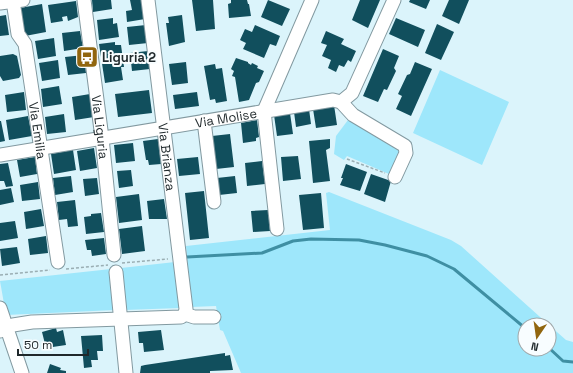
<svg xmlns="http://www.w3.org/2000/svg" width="573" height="373" font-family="'Space Grotesk',sans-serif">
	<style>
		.green { fill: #9ee7fb }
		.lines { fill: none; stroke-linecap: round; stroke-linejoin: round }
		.stream { stroke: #3f8fa3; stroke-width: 3 }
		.building { fill: #114f5d }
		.minor-casing { stroke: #8299a0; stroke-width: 15 }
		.path { stroke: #9aaeb3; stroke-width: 1.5; stroke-dasharray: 3 2; stroke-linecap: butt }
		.minor { stroke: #fff; stroke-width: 13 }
		.labels { text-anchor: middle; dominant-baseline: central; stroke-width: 4; stroke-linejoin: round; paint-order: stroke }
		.poi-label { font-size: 13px; font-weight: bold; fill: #1f282b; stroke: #f8fdff; text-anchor: start }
		.street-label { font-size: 13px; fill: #1f282b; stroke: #f8fdff }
	</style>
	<rect width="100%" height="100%" fill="#dbf4fb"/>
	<path class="green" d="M440,70L509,102L482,165L413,133Z
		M348,120L399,151L389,174L347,156L344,160L334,154L336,136Z
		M329,192L451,240L461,246L549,325H525V349H549V325L566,340L573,342V373H241L223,331L220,330L216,306L191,307L186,246L330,230L326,193Z
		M175,262L180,308L125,310L121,268Z
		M111,269L115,310L6,315L0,281Z"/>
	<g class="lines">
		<path class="stream" d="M187,257L262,253L293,241L311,239L359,240L385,245L427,256L454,269L525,328
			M549,348L563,361L573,362"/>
	</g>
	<path class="building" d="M92,0H111L112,9L93,12Z
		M130,0H143L145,19L127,22L126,11L132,10Z
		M192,0H213L215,29L196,31Z
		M231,0H247L248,4H249L251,16L229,18L228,4L231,3Z
		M268,0L290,9L282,26L261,17Z
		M360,0H380L368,28L352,20Z
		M410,0H430L426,9L409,2Z
		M449,0H469L459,24L442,16Z
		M76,1L78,17L68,21L67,16L62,17L63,21L51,23L48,5Z
		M42,4L46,32L25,36L20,8Z
		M6,15L9,35L0,36V16Z
		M182,15L185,42L169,46L166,23H169L168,17Z
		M113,18V24L117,23L119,37L99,40L97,20Z
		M396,18L425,30L418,47L389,34Z
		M437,24L454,32L441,60L425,53Z
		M146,25L148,43L129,45L127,27Z
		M255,25L280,36L276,46L270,44L264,58L243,49L246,43L240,40L245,29L252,32Z
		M80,31L83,48L64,51L62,33Z
		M326,31L344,39L341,44L356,51L351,62L348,60L344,67L339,65L336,72L328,68L331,60L322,56L327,45L321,43Z
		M54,38L56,56L38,59L35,41Z
		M115,42V45H121L124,67H121L123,80L105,83L99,44Z
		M383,49L399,56L394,68L396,71L387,90L384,89L378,102L363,96Z
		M148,51L150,69L132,71L130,53Z
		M13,54L17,56L21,75L19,78L3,81L0,76V56Z
		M84,55L86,73L68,75L65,57Z
		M236,58L248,62V63L251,65L252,63L258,66L257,68L264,71L259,82L256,83L249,100L239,102L235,77L232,76L234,71L231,69Z
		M58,60L60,78L42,81L39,63Z
		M186,62L188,83L172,85L169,64Z
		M415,62L432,69L411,116L396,109L402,96L398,94L407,75L410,74Z
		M215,64L216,69L222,68L227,101L216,103L215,99L210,100L204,66Z
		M59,86L62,104L43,107L41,89Z
		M149,90L152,113L118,117L115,94Z
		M24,92L26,110L7,112L5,95Z
		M197,92L199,106L175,109L173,95Z
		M90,94L94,117L75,120L72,97Z
		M334,105L337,125L316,128L313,109Z
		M309,109L311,124L296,127L294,112Z
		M290,113L293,134L277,136L274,115Z
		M64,114L66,132L47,134L45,117Z
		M28,116L32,136L9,140L6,120Z
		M257,120L259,137L256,138V141L243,143L241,123Z
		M0,121H1L5,141L0,142Z
		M230,134L234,167L216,169L212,136Z
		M158,139L161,164L149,165L148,160H146L143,141Z
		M330,139V148L326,150L330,181L313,183L309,141Z
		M133,143L135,161L116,163L114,145Z
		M94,148L97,168L80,171L77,151Z
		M73,150L76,170L54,174L51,154Z
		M298,156L301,179L283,181L281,157Z
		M35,157L37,174L20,177L17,160Z
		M198,157L200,174L179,176L177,159Z
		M262,161L265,184L247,186L245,163Z
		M8,163L13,186L6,187L4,181H0V164Z
		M346,164L367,172L360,191L340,185L343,178H341Z
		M131,170L133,186L119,188L117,171Z
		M371,174L391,181L385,202L364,194Z
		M71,176L73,192L55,195L53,178Z
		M235,176L237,193L219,195L217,178Z
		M97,178L99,194L85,196L83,179Z
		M38,182L40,199L22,201L20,185Z
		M11,188L14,202L0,205V190Z
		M204,191L209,238L190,240L185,193Z
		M321,193L324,228L303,230L299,195Z
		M139,194L142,220L119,223L116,197Z
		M164,199L167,219H149L147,201Z
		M75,200L78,226L68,227L67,219L59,220L57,202Z
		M41,209L44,226L26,229L24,212Z
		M268,210L270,231L253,232L251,211Z
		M101,213L104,232L86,234L84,217L91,216V214Z
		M15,221L18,238L0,241V223Z
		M142,226L145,251L122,254L119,229Z
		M46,236L48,253L30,255L28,239Z
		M104,238L106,254L92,256L91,250H87L85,240Z
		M17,247L20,263L2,266L0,249Z
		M56,328L57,332L63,330L66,345L46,348L42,332Z
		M161,330L164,350L144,352L143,343H139L138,332Z
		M102,335L103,351H97L98,360H91L92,367L84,368L81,336Z
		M225,353V356L230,355L233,370L210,371V373H140L141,366L145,365Z
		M50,364L61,368L60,370L66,371V373H47Z"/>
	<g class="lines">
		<g class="minor-casing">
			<g id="minor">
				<path id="s1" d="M84,0L102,138L114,255"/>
				<path id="s2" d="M148,0L186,309L185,314"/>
				<path id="s3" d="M13,1L18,34L25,44L58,262"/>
				<path d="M0,3L23,0"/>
				<path d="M341,102L352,93L394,0"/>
				<path d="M204,121L214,202"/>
				<path id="s4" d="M0,155L333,100L341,102L353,115L405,146L406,153L395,177"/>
				<path d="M277,229L264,111L312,0"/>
				<path d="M116,272L126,373"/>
				<path d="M0,308L22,373"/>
				<path d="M0,331L13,325L32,322L181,317L185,314L194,317H214"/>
			</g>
		</g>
		<path class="path" d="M347,159L385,173
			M122,263L168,259
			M66,269L108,265
			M0,275L50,270"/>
		<use href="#minor" class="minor"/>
	</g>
	<defs>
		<g id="bus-square" transform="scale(1.15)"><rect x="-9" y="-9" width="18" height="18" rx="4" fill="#91660f" stroke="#f8fdff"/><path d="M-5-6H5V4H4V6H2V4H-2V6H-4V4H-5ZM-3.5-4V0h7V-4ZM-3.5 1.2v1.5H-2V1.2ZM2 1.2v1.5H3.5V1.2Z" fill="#fff"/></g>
	</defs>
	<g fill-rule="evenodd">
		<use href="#bus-square" x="87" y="57"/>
	</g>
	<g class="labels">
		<g class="poi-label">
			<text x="102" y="57">Liguria 2</text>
		</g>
		<g class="street-label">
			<text stroke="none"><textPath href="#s4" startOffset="229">Via Molise</textPath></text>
			<text stroke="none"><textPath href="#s1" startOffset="128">Via Liguria</textPath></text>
			<text stroke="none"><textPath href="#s3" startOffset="133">Via Emilia</textPath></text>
			<text stroke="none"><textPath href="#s2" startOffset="158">Via Brianza</textPath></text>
		</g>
	</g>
	<g transform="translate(537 337) rotate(193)"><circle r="19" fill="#f8fdff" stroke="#a1a8aa"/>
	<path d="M0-3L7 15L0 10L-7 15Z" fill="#91660f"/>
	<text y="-6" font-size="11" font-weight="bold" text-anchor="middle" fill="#1f282b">N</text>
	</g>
	<path d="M18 349v6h70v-6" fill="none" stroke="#1f282b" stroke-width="2"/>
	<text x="24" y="349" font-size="12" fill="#1f282b" stroke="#f8fdff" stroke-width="3" paint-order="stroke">50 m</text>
</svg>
